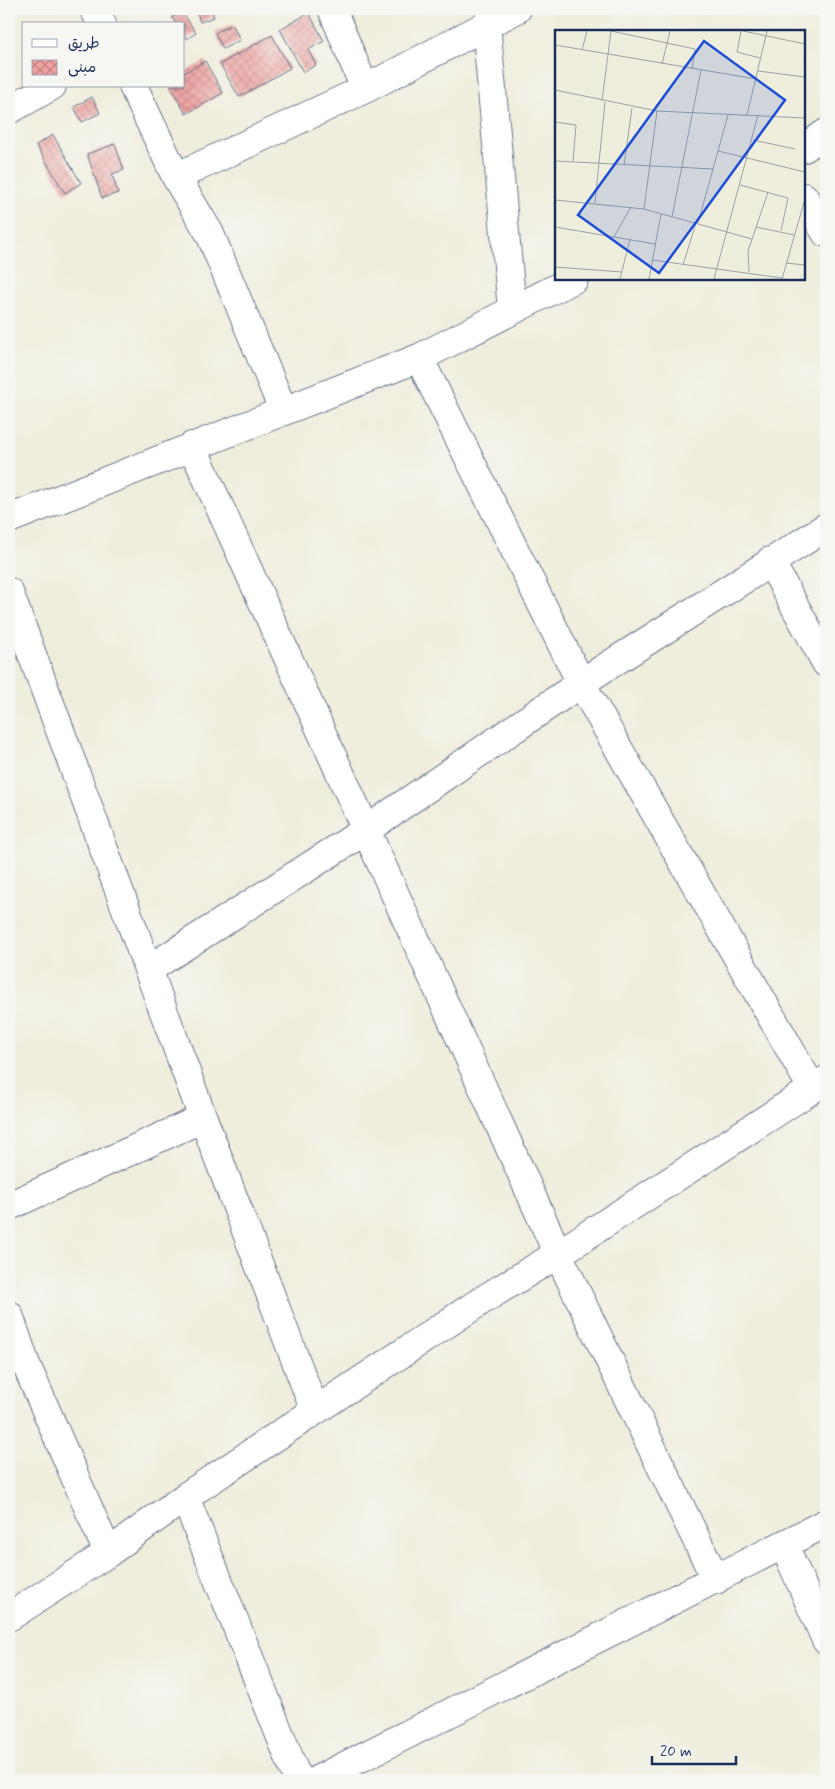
<svg xmlns="http://www.w3.org/2000/svg" width="835" height="1789" font-family="Mynerve,'Playpen Sans Arabic',sans-serif">
	<style>
		.building { fill: url(#building-cross-hatch) }
		.lines { fill: none; stroke-linecap: round; stroke-linejoin: round }
		.street-casing { stroke: #65728a; stroke-width: 30 }
		.street { stroke: #fff; stroke-width: 28 }
		.inset-road { fill: none; stroke: #9aa1a9; stroke-width: 1 }
		.view { fill: #1d4ed8; fill-opacity: 0.15; stroke: #1d4ed8; stroke-width: 2.5 }
		.inset-edge { fill: none; stroke: #1b2f5e; stroke-width: 2.5 }
	</style>
	<defs>
		<pattern id="building-cross-hatch" width="8" height="8" patternUnits="userSpaceOnUse" patternTransform="scale(1.25)"><rect width="8" height="8" fill="#efa09e"/><path d="M0 0l8 8M0 8l8-8" fill="none" stroke="#c18384"/></pattern>
	</defs>
	<rect width="100%" height="100%" fill="#f6f6f2"/>
	<filter id="ink" filterUnits="userSpaceOnUse"><feTurbulence type="fractalNoise" baseFrequency=".02" numOctaves="2"/><feDisplacementMap in="SourceGraphic" scale="10" xChannelSelector="R" yChannelSelector="G"/><feConvolveMatrix kernelMatrix="1 2 1 2 8 2 1 2 1" color-interpolation-filters="sRGB"/></filter>
	<filter id="wash" filterUnits="userSpaceOnUse"><feTurbulence type="fractalNoise" baseFrequency=".0096" numOctaves="4" result="noise"/><feDisplacementMap in="SourceGraphic" scale="20" xChannelSelector="R" yChannelSelector="G"/><feGaussianBlur stdDeviation="1.12" result="paint"/><feColorMatrix in="noise" values="0 0 0 0 0 0 0 0 0 0 0 0 0 0 0 0 0 1.4 0 .05"/><feComposite in="paint" operator="in"/></filter>
	<g filter="url(#wash)">
		<rect width="100%" height="100%" fill="#efeddb"/>
		<g id="blocks">
			<path class="building" d="M196,9H211L214,17L200,22Z
				M182,11L196,33L187,39L184,35V24H176L172,17Z
				M309,13L324,41L308,50L316,65L303,72L280,29Z
				M232,24L240,40L223,49L215,33Z
				M272,35L290,68L239,97L220,64Z
				M205,61L223,93L186,114L170,86H184V73Z
				M92,97L100,113L82,122L74,107Z
				M53,135L81,183L65,193L36,145Z
				M115,144L124,170L112,174L118,193L102,198L87,154Z"/>
		</g>
	</g>
	<g filter="url(#ink)">
		<use href="#blocks" fill-opacity="0" stroke="#65728a" stroke-width="1"/>
		<g class="lines">
			<g class="street-casing">
				<path id="street" d="M94,9L102,24
					M332,9L365,89
					M486,24L512,310
					M133,86L176,177L210,234L283,410
					M9,110L52,86
					M804,148L826,133
					M176,177L365,89L517,9
					M804,197L826,233
					M419,358L581,683L812,1088
					M192,446L558,1254L716,1580
					M9,519L419,358L574,279
					M770,561L826,663
					M9,592L203,1118L315,1411
					M149,969L366,830L581,683L826,527
					M9,1206L203,1118
					M9,1315L25,1362L108,1553
					M185,1497L298,1780
					M784,1545L826,1640
					M9,1617L108,1553L185,1497L481,1301L558,1254L826,1080
					M317,1780L826,1523"/>
			</g>
			<use href="#street" class="street"/>
		</g>
	</g>
	<g transform="translate(555 30)">
		<rect width="250" height="250" fill="#efeddb"/>
		<path class="inset-road" d="M56,1L140,19L137,39M186,1L182,22L205,28M188,1L250,14M0,15L201,49M27,20L32,1M107,34L115,1M203,41L250,47M0,60L102,81L250,88M47,71L56,1M192,85L212,1M0,92L21,95L18,132M198,110L240,119M163,121L250,142M0,131L158,139M69,135L77,78M185,155L233,168L226,201M0,170L89,179L197,209M40,173L50,72M89,179L102,81M117,187L146,40M143,193L173,85M0,197L100,214M201,197L239,205M59,207L76,177M97,230L227,248M231,233L250,235M128,235L141,193M0,237L67,242M194,242L193,221L213,162M65,249L75,209M94,249L106,184M159,249L203,85M227,249L250,169"/>
		<path class="view" d="M149,11L230,70L104,243L23,185Z"/>
		<rect width="250" height="250" class="inset-edge"/>
	</g>
	<rect width="835" height="1789" fill="none" stroke="#f6f6f2" stroke-width="30"/>
	<rect x="22" y="22" width="162" height="65" fill="#f6f6f2" stroke="#9ea6b7"/>
	<rect x="32" y="39" width="25" height="8" fill="#ffffff" stroke="#9ea6b7"/>
	<text x="68" y="48" font-size="15" fill="#1b2f5e">طريق</text>
	<rect x="32" y="60" width="25" height="15" fill="url(#building-cross-hatch)" stroke="#9ea6b7"/>
	<text x="68" y="72" font-size="15" fill="#1b2f5e">مبنى</text>
	<path d="M652 1756v8h84v-8" fill="none" stroke="#1b2f5e" stroke-width="2.5"/>
	<text x="660" y="1756" font-size="15" fill="#1b2f5e" stroke="#f6f6f2" stroke-width="4" paint-order="stroke">20 m</text>
</svg>
